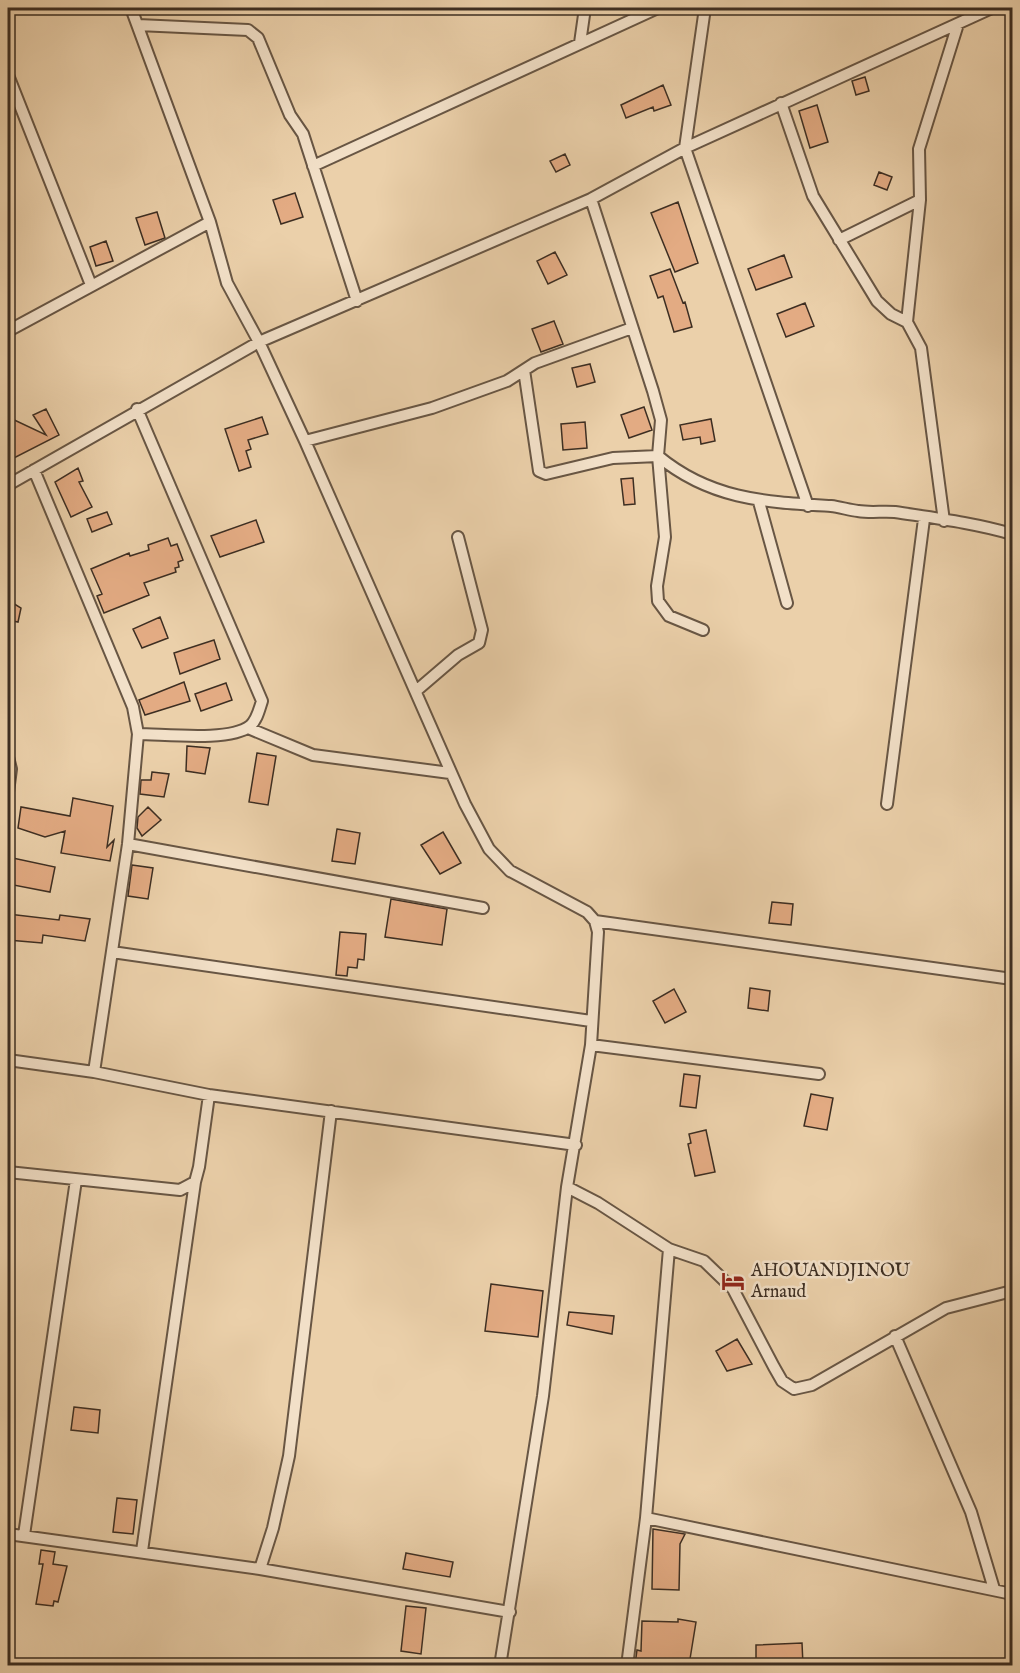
<svg xmlns="http://www.w3.org/2000/svg" width="1020" height="1673" font-family="'IM FELL English',serif">
	<style>
		.building { fill: #e3ab83; stroke: #3d2e22; stroke-width: 1.5 }
		.lines { fill: none; stroke-linecap: round; stroke-linejoin: round }
		.minor-casing { stroke: #685644; stroke-width: 14 }
		.minor { stroke: #f2e0c8; stroke-width: 10 }
		.labels { text-anchor: middle; dominant-baseline: central; stroke-width: 5; stroke-linejoin: round; paint-order: stroke }
		.poi-label { font-size: 18px; fill: #3d2e22; stroke: #f2e0c8; text-anchor: start }
	</style>
	<rect width="100%" height="100%" fill="#ebd0aa"/>
	<filter id="stains"><feTurbulence type="fractalNoise" baseFrequency=".00333" numOctaves="4"/><feColorMatrix values="0 0 0 0 .2 0 0 0 0 .09 0 0 0 0 .02 0 0 0 .5 -.17"/></filter>
	<radialGradient id="worn" r=".72"><stop offset=".6" stop-color="#630" stop-opacity="0"/><stop offset="1" stop-color="#630" stop-opacity=".3"/></radialGradient>
	<path class="building" d="M865,77L869,91L856,95L852,81Z
		M663,85L671,105L654,111L653,107L626,118L621,105Z
		M817,105L828,142L810,148L799,111Z
		M565,154L570,165L556,172L550,161Z
		M879,172L892,177L887,190L874,185Z
		M295,193L303,217L281,224L273,200Z
		M678,202L698,263L675,272L651,213Z
		M157,212L165,238L145,245L136,218Z
		M106,241L113,261L96,266L90,247Z
		M555,252L567,275L548,284L537,261Z
		M784,255L792,277L756,290L748,269Z
		M670,269L683,303L685,302L692,327L674,332L663,296L658,298L650,276Z
		M805,303L814,326L786,337L777,314Z
		M554,321L563,344L541,352L532,329Z
		M590,364L595,382L577,387L572,368Z
		M644,407L652,430L629,438L621,415Z
		M46,409L59,435L8,461V417L46,435L33,415Z
		M262,417L268,434L248,440L251,449L246,451L251,467L239,471L225,429Z
		M711,419L715,441L701,444L700,437L683,440L680,425Z
		M585,422L587,448L563,450L561,424Z
		M78,468L83,481L79,482L92,507L71,517L55,482Z
		M633,478L635,504L624,505L621,479Z
		M107,512L112,524L92,532L87,519Z
		M256,520L264,542L220,557L211,536Z
		M168,538L171,546L177,544L183,560L178,562L179,567L175,568L176,572L144,583L149,595L104,613L97,596L102,594L91,569L129,553L130,556L149,550L148,545Z
		M8,600L21,608L18,622L8,620Z
		M160,617L168,638L142,648L133,629Z
		M214,640L220,659L180,674L174,653Z
		M184,682L190,701L145,715L139,700Z
		M226,683L232,700L201,711L195,694Z
		M187,746L210,748L205,774L186,771Z
		M257,753L276,756L268,805L249,802Z
		M152,772L169,774L164,797L140,794L141,780H151Z
		M73,798L113,806L107,847L114,840L110,861L61,853L65,831L45,837L18,828L21,807L70,816Z
		M148,807L161,820L142,836L137,828L138,817Z
		M337,829L360,833L355,864L332,861Z
		M443,832L461,863L440,874L421,845Z
		M8,857L55,867L50,892L8,884Z
		M132,865L153,868L148,899L128,896Z
		M391,899L447,909L442,945L385,937Z
		M772,902L793,904L791,925L769,923Z
		M8,914L59,920L60,915L90,919L85,941L43,935L42,943L8,940Z
		M340,932L366,934L364,960L358,959L357,968L348,967L347,976L336,975Z
		M750,988L770,991L768,1011L748,1008Z
		M674,989L686,1012L665,1023L653,1001Z
		M684,1074L700,1076L696,1108L680,1106Z
		M811,1094L833,1098L827,1130L804,1126Z
		M706,1130L715,1172L695,1176L688,1144L691,1143L689,1134Z
		M491,1284L543,1291L538,1337L485,1331Z
		M569,1312L614,1316L612,1334L567,1325Z
		M737,1339L752,1364L727,1371L716,1351Z
		M74,1407L100,1410L98,1433L71,1430Z
		M117,1498L137,1500L133,1534L113,1532Z
		M653,1529L685,1534L680,1544L679,1590L652,1589Z
		M41,1550L55,1552L53,1564L67,1566L58,1602L54,1601L53,1606L36,1604L43,1564H39Z
		M406,1553L453,1562L450,1577L403,1569Z
		M406,1606L426,1608L421,1654L401,1651Z
		M678,1619L696,1622L689,1665H635L637,1650L641,1651L642,1621L678,1622Z
		M802,1643L803,1665H756V1645Z"/>
	<g class="lines">
		<g class="minor-casing">
			<path id="minor" d="M131,8L210,222L227,283L259,342L305,441L465,804L489,849L510,871L587,912L595,921L598,932L591,1045L567,1187L598,1203L669,1249L704,1261L733,1289L774,1367L782,1381L794,1389L812,1385L946,1308L1012,1291
				M705,8L685,148L808,506
				M138,25L248,30L258,38L290,115L303,134L357,301
				M580,43L585,8
				M8,75L91,285
				M781,103L813,196L877,301L891,314L907,322L921,348L944,521
				M313,166L658,8
				M591,199L653,391L661,420L658,456C711,500 766,502 831,506C840,507 849,510 858,511C870,513 883,511 895,512C934,518 975,523 1012,534
				M839,240L920,200
				M907,322L920,200L919,149L958,24
				M8,331L210,222
				M524,370L539,471L546,474L613,458L658,456L665,537L657,586L658,601L669,616L703,630
				M137,409L262,701C259,710 257,720 250,726C230,742 164,734 138,734
				M305,441L432,408L507,381L535,363L632,328
				M34,470L133,707L138,734L128,844L94,1072
				M8,485L259,342L591,199L685,148L992,8
				M759,502L787,603
				M416,691L458,655L479,643L482,630L458,537
				M248,728L313,755L450,773
				M8,757L11,769L8,792
				M887,804L924,519
				M128,844L483,908
				M595,921L1012,979
				M112,952L591,1021
				M591,1045L819,1074
				M8,1060L94,1072L209,1095L576,1145
				M8,1172L180,1190L195,1182L199,1167L209,1095
				M895,1336L971,1512L994,1589
				M646,1518L1012,1594
				M8,1534L260,1569L510,1612
				M24,1535L76,1180
				M142,1551L195,1182
				M260,1569L273,1528L289,1456L331,1111
				M500,1666L543,1396L567,1187
				M627,1666L646,1518L669,1249"/>
		</g>
		<use href="#minor" class="minor"/>
	</g>
	<defs>
		<g id="hotel-bare" transform="scale(1.8)"><path d="M-6-4.5h1.5V1H6V5H4.5V3h-9V5H-6ZM-4 0a1.8 1.8 0 1 1 3.6 0ZM.5 0V-2.5h3Q6-2.5 6 0Z" fill="#8f2418" stroke="#f2e0c8" stroke-width="2.5" paint-order="stroke"/></g>
	</defs>
	<g fill-rule="evenodd">
		<use href="#hotel-bare" x="733" y="1281"/>
	</g>
	<g class="labels">
		<g class="poi-label">
			<text x="751" y="1271">AHOUANDJINOU<tspan x="751" dy="21">Arnaud</tspan></text>
		</g>
	</g>
	<rect width="1020" height="1673" fill="none" stroke="#ebd0aa" stroke-width="30"/>
	<rect x="9" y="9" width="1002" height="1655" fill="none" stroke="#3d2e22" stroke-width="3"/>
	<rect x="15" y="15" width="990" height="1643" fill="none" stroke="#3d2e22" stroke-width="1.5"/>
	<rect width="100%" height="100%" filter="url(#stains)"/>
	<rect width="100%" height="100%" fill="url(#worn)"/>
</svg>
